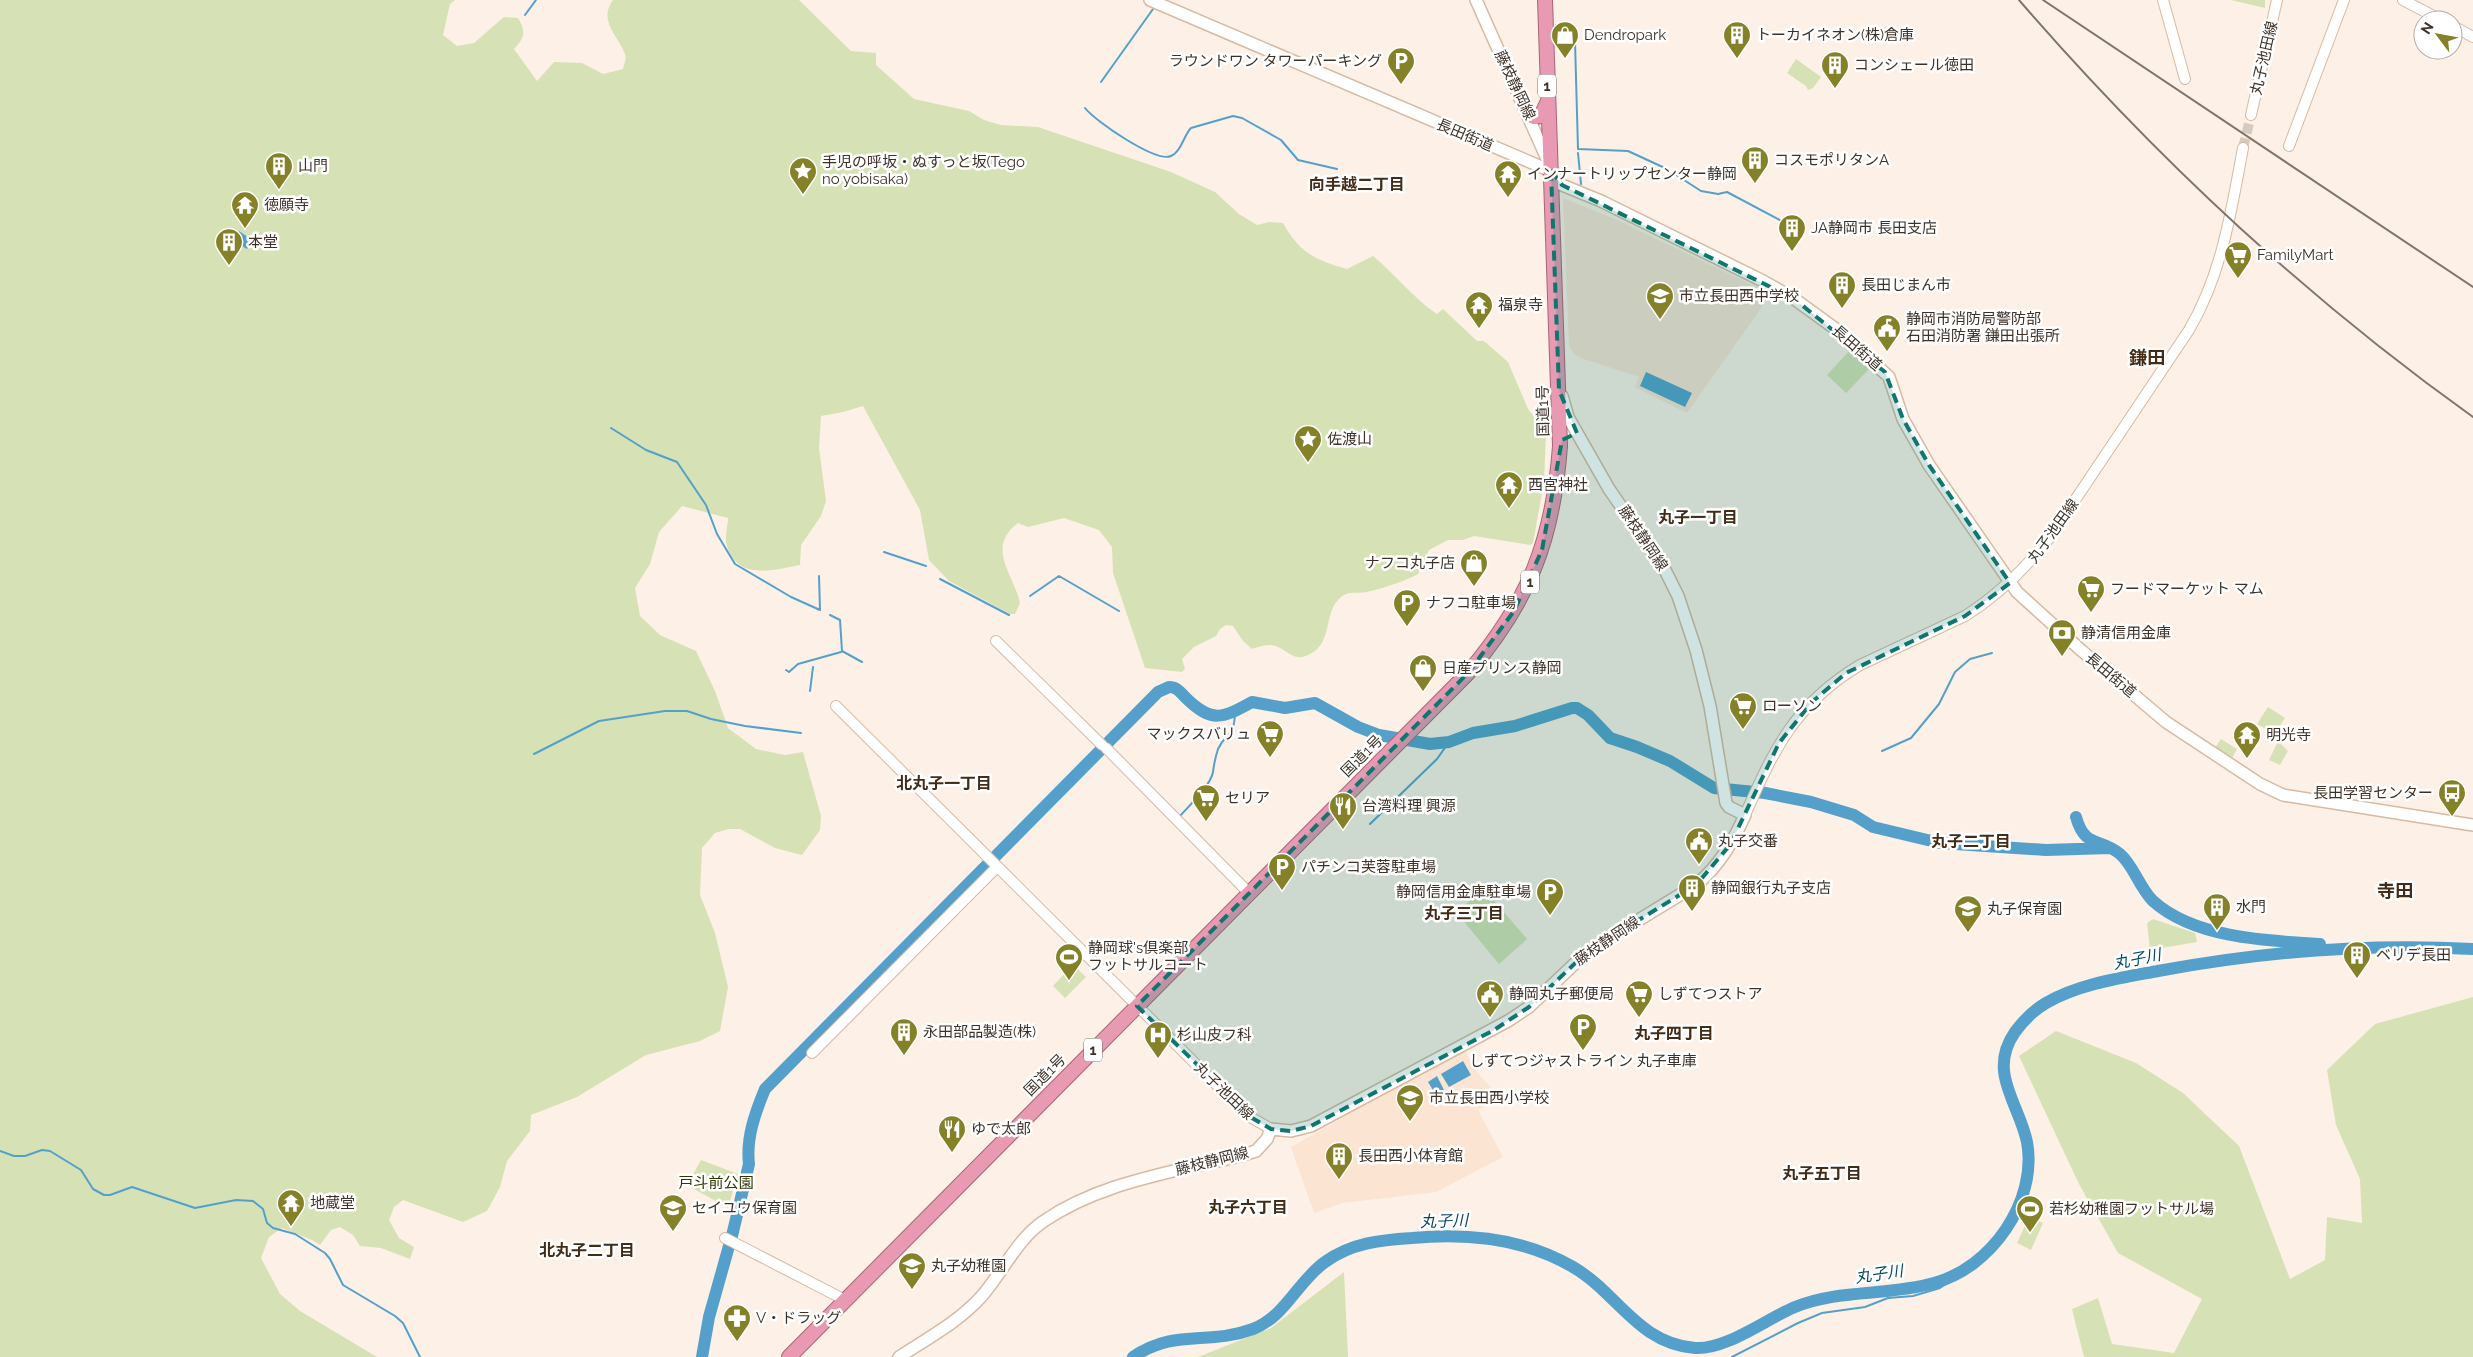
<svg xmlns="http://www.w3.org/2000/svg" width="2473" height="1357" font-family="Raleway,'Noto Sans JP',sans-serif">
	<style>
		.built { fill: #fbe4d2 }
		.green { fill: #d6e2b5 }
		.water { fill: #54a0cb }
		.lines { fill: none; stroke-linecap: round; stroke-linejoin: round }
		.stream { stroke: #54a0cb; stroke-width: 2 }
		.river { stroke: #54a0cb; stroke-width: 12 }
		.tertiary-tunnel { stroke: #d7cac0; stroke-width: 10; stroke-dasharray: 10 5; stroke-linecap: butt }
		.tertiary-casing { stroke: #d8b9a1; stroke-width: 12 }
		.secondary-casing { stroke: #d8b9a1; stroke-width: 14 }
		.trunk-casing { stroke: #a86575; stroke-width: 16 }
		.tertiary { stroke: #fff; stroke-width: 10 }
		.secondary { stroke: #fff; stroke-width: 11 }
		.trunk { stroke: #e79ab2; stroke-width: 14 }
		.rail { stroke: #81746a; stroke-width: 2 }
		.marked { fill: #0f766e; fill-opacity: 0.2; stroke: #0f766e; stroke-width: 4; stroke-dasharray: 10 6; stroke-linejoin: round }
		.labels { text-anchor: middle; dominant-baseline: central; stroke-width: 5; stroke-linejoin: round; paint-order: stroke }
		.shield { fill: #fff; stroke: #787068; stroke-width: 1 }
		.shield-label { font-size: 14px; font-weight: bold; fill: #3e3228 }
		.poi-label { font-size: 15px; fill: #3e3228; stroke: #fff; text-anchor: start }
		.street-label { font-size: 15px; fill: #3e3228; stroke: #fff }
		.park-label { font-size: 15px; fill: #2e3800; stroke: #fff }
		.neighbourhood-label { font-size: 16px; font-weight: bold; fill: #442c17; stroke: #fff }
		.water-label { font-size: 16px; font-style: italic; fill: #044663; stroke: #fff }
		.quarter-label { font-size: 18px; font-weight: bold; fill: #442c17; stroke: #fff }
	</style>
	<rect width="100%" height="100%" fill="#fdf0e6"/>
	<path class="built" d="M1563,198L1617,220L1771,294L1687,413L1635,387L1639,377L1584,359L1574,354L1569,346Z
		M1464,1049L1478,1073L1499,1097L1478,1110L1503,1157L1436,1192L1342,1203L1314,1213L1291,1147Z"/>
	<path class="green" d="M0,0H455L450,4L443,35L457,46L474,43L504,17L518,18C526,31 525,38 514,49L537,81L554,62L582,63L603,74L623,69C624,64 627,58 625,54C617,34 598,21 613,0H799L851,51L876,53V65L914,99L969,111L984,120L1001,125L1038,127L1171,172L1215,192L1239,214L1257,225L1269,222L1283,223C1300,253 1315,260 1347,269L1373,256C1395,274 1413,298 1437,314L1443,309L1477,341H1484L1508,362L1528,409L1546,432L1544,482L1533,543L1530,545L1474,536L1463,540H1448L1429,550L1418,574C1403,582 1383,588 1367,592C1356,594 1347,590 1339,599C1322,615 1335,649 1302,657C1290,659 1282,645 1270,645C1264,645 1258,647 1252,649L1243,641L1233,626L1226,625L1220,629L1216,636L1194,647L1182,659L1185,669L1182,672L1145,668L1113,573L1112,547L1099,530L1064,518L1028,527L1018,523C985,548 1014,574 1020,603L1015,614H1010L949,581L929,560L920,510L863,406L843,412L821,416L819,448L826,501L821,516L801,545L800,565C773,570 738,581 727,546C724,538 728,526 728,518L682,506L659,532L650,564L635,588L640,616L660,635L696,651L715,691L728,728L756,749L785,755L803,752L821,816L820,830L802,855L775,848L740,829H729L715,833L702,848L700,895L715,933L728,987L720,1031L700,1041L646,1055L577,1097L531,1115L530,1131L507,1161L500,1187L487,1211L463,1222L403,1200L394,1207L389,1220L399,1238L414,1247L410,1259L381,1248L360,1246L353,1235L340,1227L331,1230L320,1245L312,1240L282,1228L269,1237L261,1258L280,1294L300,1311L377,1357H0Z
		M2231,0H2265V8Z
		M1796,59L1821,77L1813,88L1808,90L1806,86L1787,73Z
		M1852,348L1872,366L1846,393L1827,375Z
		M2268,707L2285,718L2274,734L2257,724Z
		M2221,739L2237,749L2231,760L2214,749Z
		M2278,741L2288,751L2280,765L2269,760Z
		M1484,889L1527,939L1499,964L1456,912Z
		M2153,919L2195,933L2197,942L2150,950L2147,923Z
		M1073,965L1086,977L1065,998L1053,986Z
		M2473,997V1357H2084L2072,1309L2098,1298L2112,1344L2174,1353L2202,1299L2118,1253L2079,1184L2019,1056L2056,1031L2136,1063L2183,1093L2239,1146L2290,1279L2325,1260L2327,1217L2362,1223L2360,1179L2336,1125L2327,1070L2375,1024Z
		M701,1160L738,1174L728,1208L687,1185Z
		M2029,1217L2043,1223L2031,1250L2017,1243Z
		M1344,1272L1348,1357H1198L1271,1328Z"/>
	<path class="water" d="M239,231L252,240L247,249L233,241Z
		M1646,372L1692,393L1685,407L1640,386Z
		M1463,1061L1471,1075L1449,1087L1441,1074Z
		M1437,1076L1444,1090L1436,1095L1428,1082Z"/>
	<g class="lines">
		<path class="stream" d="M525,15L536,0
			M1556,25L1575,42L1578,149L1628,151L1667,169L1701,191L1718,194L1727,192L1791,226
			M1101,82L1153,9
			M1085,108C1095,121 1156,163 1171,156C1181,152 1184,135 1191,128L1233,116L1242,118L1281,140L1298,160L1337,169
			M1578,153L1581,184
			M611,428L646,450L677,462L706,505L717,534L735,564L791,597L820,610L819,576
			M884,552L926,566
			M940,579L1009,615
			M1030,596L1059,576L1119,611
			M830,615L840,620L842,651L862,662
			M786,670L789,672L798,664L841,652
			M810,691L813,667
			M1882,751L1911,738L1939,704L1955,672L1970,659L1992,653
			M534,754L599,721L665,711H687L711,719L745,726L801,733
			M1180,816C1189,806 1211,785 1213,772C1214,764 1215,758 1218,749C1227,730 1234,740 1235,712
			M1370,824L1437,759L1449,742
			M0,1151L14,1156H25L42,1150L50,1151L81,1170L93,1189L104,1195H110L132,1187L195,1208L236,1200L253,1201L263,1209L267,1223L273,1228L295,1234L325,1253L330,1259L343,1285L395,1316L403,1323L420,1357
			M1732,1357L1798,1323L1822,1313L1865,1307L1888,1298L1913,1296L1940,1288L1972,1266"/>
		<path class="river" d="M2076,817C2085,849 2100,837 2120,854C2134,866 2139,887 2153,901C2194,938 2267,941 2320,944
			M732,1236L749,1164C746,1138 755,1113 765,1089L1158,692L1169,687C1177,687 1180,692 1185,697C1212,724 1223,718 1252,702L1285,708L1315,703L1358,727L1379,735L1430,744L1449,742L1473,733L1515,726L1572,708H1577L1588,715L1610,738L1637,747L1670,761L1714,788L1765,793L1811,802L1854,815L1873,827L1940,843L2046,850L2110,848
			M702,1357L709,1317L729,1246
			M1133,1357C1176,1328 1207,1346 1253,1329C1286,1316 1297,1282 1325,1262C1351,1243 1380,1240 1412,1238C1467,1233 1524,1238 1573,1267C1618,1293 1637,1343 1695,1348C1726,1350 1766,1319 1795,1307C1838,1289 1889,1296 1934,1283C1991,1268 2038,1201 2027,1142C2019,1103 1987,1072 2015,1032C2023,1021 2034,1010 2046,1003C2079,984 2120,978 2158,971C2261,952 2368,943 2473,949"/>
		<path class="tertiary-tunnel" d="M2243,148L2251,115"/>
		<g class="tertiary-casing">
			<path id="tertiary" d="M2163,0L2185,79
				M2403,0L2441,20
				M2453,26L2473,37
				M2251,115L2277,0
				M2289,146L2344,0
				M996,641L1102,745
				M836,706L1232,1100L1252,1118L1271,1129
				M1106,748L1249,893
				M1745,815C1774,749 1795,704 1860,665L1965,616C2000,594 2026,568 2051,536L2189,330C2222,274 2231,212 2243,148
				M812,1053L997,867
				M725,1238L845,1300"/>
		</g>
		<g class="secondary-casing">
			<path id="secondary" d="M1150,0L1551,171
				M1476,0L1556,179L1562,185L1601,201L1763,281L1793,298L1844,335L1889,377L1903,419L1929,465L2017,592L2082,651L2166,722L2260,784L2283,795L2473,825
				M899,1357C928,1338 957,1323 981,1297C1003,1272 1017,1239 1044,1221C1088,1191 1139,1179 1190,1167C1212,1162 1235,1158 1256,1151L1267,1139L1271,1129L1291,1131L1311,1126L1508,1021L1529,1007L1588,951L1696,885C1719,866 1733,842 1745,815L1729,807L1726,803L1710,706L1696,650L1678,596L1665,570L1609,489L1568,417L1562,396"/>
		</g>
		<g class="trunk-casing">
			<path id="trunk" d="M1529,115L1534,117L1541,116L1547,103
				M789,1357L1468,673C1529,601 1553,541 1560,446L1545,0"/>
		</g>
		<use href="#tertiary" class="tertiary"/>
		<use href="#secondary" class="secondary"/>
		<use href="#trunk" class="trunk"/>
		<path class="rail" d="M2019,0C2154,156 2305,297 2473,417
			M2043,0L2473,287"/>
	</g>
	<path class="marked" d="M1551,171L1562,185L1793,298L1885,372L1903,419L1929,465L2010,583L1965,616L1846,673L1812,702L1779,743L1730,845L1696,885L1588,951L1529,1007L1494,1030L1311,1126L1291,1131L1271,1129L1252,1118L1137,1006L1468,673L1514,611L1542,550L1562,440L1577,433L1559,390Z"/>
	<defs>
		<g id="shop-pin" transform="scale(1.4375)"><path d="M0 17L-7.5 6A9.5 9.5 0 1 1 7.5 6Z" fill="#858129" stroke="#fff"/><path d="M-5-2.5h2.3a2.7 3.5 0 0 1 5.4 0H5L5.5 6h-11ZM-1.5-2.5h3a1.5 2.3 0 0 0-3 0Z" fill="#fff"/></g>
		<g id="building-pin" transform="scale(1.4375)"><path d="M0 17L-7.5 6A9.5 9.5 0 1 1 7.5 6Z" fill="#858129" stroke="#fff"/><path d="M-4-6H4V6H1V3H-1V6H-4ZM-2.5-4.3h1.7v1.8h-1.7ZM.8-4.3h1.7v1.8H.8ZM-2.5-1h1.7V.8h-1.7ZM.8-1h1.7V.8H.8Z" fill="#fff"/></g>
		<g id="parking-pin" transform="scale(1.4375)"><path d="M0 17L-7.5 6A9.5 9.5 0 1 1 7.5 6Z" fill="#858129" stroke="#fff"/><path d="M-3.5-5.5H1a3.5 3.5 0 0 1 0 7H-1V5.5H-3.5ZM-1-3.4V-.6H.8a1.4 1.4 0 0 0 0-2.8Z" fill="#fff"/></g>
		<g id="sight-pin" transform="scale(1.4375)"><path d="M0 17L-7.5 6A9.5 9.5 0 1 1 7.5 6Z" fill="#858129" stroke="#fff"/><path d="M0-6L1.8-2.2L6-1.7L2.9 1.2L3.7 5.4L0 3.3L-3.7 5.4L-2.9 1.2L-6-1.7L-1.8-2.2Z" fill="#fff"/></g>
		<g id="temple-pin" transform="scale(1.4375)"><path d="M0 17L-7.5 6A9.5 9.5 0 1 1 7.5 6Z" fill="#858129" stroke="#fff"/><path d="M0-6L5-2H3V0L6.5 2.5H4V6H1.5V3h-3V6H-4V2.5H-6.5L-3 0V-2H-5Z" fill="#fff"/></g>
		<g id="supermarket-pin" transform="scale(1.4375)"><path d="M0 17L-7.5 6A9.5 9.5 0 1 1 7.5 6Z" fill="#858129" stroke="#fff"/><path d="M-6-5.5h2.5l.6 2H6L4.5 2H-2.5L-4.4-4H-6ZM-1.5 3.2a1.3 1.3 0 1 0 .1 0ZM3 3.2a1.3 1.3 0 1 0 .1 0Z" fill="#fff"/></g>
		<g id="school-pin" transform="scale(1.4375)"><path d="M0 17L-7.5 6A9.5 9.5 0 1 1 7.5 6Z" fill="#858129" stroke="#fff"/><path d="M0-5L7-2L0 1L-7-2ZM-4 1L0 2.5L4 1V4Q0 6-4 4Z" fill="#fff"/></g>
		<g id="civic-pin" transform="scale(1.4375)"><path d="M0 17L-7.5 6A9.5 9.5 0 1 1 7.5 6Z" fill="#858129" stroke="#fff"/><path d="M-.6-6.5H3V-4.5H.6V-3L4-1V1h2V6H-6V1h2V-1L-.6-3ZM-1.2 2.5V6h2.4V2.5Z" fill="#fff"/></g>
		<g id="bank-pin" transform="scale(1.4375)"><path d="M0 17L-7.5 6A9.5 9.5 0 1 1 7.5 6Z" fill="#858129" stroke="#fff"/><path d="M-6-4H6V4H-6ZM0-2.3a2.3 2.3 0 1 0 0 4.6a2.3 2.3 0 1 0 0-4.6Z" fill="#fff"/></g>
		<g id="bus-pin" transform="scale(1.4375)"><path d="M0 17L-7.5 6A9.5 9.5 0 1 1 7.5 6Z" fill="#858129" stroke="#fff"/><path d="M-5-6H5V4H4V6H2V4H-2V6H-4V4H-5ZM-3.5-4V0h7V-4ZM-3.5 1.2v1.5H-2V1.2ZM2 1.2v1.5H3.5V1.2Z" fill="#fff"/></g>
		<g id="restaurant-pin" transform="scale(1.4375)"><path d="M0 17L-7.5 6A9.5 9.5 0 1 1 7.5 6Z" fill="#858129" stroke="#fff"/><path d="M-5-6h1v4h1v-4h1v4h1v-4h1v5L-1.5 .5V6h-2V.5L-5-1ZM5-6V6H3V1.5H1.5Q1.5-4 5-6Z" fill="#fff"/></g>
		<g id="stadium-pin" transform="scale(1.4375)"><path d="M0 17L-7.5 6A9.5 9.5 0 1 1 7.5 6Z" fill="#858129" stroke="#fff"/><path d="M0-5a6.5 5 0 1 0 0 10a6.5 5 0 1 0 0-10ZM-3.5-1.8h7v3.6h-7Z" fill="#fff"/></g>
		<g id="hospital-pin" transform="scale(1.4375)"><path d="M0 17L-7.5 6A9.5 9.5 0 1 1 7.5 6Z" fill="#858129" stroke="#fff"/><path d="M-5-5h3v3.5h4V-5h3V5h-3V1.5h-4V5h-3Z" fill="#fff"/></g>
		<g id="pharmacy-pin" transform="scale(1.4375)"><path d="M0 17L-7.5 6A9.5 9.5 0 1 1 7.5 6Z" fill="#858129" stroke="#fff"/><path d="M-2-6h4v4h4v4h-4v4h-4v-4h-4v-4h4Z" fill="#fff"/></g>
	</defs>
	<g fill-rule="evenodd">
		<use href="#shop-pin" x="1565" y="35"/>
		<use href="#building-pin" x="1737" y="35"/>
		<use href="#parking-pin" x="1401" y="61"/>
		<use href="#building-pin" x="1835" y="65"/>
		<use href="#building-pin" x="1755" y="160"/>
		<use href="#building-pin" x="279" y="166"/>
		<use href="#sight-pin" x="803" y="171"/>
		<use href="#temple-pin" x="1508" y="174"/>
		<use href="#temple-pin" x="245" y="205"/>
		<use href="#building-pin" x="1792" y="228"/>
		<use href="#building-pin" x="229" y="242"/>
		<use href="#supermarket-pin" x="2238" y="255"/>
		<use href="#building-pin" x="1842" y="285"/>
		<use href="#school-pin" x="1660" y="296"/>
		<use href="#temple-pin" x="1479" y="305"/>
		<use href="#civic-pin" x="1887" y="328"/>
		<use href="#sight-pin" x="1308" y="439"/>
		<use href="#temple-pin" x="1509" y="485"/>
		<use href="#shop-pin" x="1474" y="563"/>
		<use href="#supermarket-pin" x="2091" y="589"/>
		<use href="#parking-pin" x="1407" y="603"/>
		<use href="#bank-pin" x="2062" y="633"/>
		<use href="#shop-pin" x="1423" y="668"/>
		<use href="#supermarket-pin" x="1743" y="706"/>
		<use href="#supermarket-pin" x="1270" y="734"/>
		<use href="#temple-pin" x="2247" y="735"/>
		<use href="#bus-pin" x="2452" y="793"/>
		<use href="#supermarket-pin" x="1206" y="798"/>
		<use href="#restaurant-pin" x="1343" y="806"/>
		<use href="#civic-pin" x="1699" y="841"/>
		<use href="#parking-pin" x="1282" y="867"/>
		<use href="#building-pin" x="1692" y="888"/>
		<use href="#parking-pin" x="1550" y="892"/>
		<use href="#building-pin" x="2217" y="907"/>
		<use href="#school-pin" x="1968" y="909"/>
		<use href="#building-pin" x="2357" y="955"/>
		<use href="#stadium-pin" x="1069" y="957"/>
		<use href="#civic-pin" x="1490" y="994"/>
		<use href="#supermarket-pin" x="1639" y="994"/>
		<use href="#parking-pin" x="1583" y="1027"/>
		<use href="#building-pin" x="904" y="1032"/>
		<use href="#hospital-pin" x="1158" y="1035"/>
		<use href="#school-pin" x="1410" y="1098"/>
		<use href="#restaurant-pin" x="952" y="1129"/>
		<use href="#building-pin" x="1339" y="1156"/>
		<use href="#temple-pin" x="291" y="1203"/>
		<use href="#school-pin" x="673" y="1208"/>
		<use href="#stadium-pin" x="2030" y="1209"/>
		<use href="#school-pin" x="912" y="1266"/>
		<use href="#pharmacy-pin" x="737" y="1318"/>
	</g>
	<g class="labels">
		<g class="shield">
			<rect x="1538" y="74.5" width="18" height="23" rx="4"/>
			<rect x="1521" y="570.5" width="18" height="23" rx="4"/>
			<rect x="1084" y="1038.5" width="18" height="23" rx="4"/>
		</g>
		<g class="shield-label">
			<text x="1547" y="86">1</text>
			<text x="1530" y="582">1</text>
			<text x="1093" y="1050">1</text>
		</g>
		<g class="poi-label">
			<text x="1584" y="35">Dendropark</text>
			<text x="1756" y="35">トーカイネオン(株)倉庫</text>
			<text x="1382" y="61" text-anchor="end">ラウンドワン タワーパーキング</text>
			<text x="1854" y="65">コンシェール徳田</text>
			<text x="1774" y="160">コスモポリタンA</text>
			<text x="822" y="162">手児の呼坂・ぬすっと坂(Tego<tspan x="822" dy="17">no yobisaka)</tspan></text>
			<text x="298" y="166">山門</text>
			<text x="1527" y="174">インナートリップセンター静岡</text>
			<text x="264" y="205">徳願寺</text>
			<text x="1811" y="228">JA静岡市 長田支店</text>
			<text x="248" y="242">本堂</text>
			<text x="2257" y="255">FamilyMart</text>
			<text x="1861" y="285">長田じまん市</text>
			<text x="1679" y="296">市立長田西中学校</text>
			<text x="1498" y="305">福泉寺</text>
			<text x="1906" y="319">静岡市消防局警防部<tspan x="1906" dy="17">石田消防署 鎌田出張所</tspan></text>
			<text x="1327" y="439">佐渡山</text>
			<text x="1528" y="485">西宮神社</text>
			<text x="1455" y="563" text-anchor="end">ナフコ丸子店</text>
			<text x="2110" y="589">フードマーケット マム</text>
			<text x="1426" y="603">ナフコ駐車場</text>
			<text x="2081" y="633">静清信用金庫</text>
			<text x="1442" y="668">日産プリンス静岡</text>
			<text x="1762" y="706">ローソン</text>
			<text x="1251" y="734" text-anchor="end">マックスバリュ</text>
			<text x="2266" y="735">明光寺</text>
			<text x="2433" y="793" text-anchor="end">長田学習センター</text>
			<text x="1225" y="798">セリア</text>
			<text x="1362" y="806">台湾料理 興源</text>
			<text x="1718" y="841">丸子交番</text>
			<text x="1301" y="867">パチンコ芙蓉駐車場</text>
			<text x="1711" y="888">静岡銀行丸子支店</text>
			<text x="1531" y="892" text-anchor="end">静岡信用金庫駐車場</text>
			<text x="2236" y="907">水門</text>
			<text x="1987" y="909">丸子保育園</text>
			<text x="1088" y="948">静岡球's倶楽部<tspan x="1088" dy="17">フットサルコート</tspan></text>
			<text x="2376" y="955">ベリデ長田</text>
			<text x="1509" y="994">静岡丸子郵便局</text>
			<text x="1658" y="994">しずてつストア</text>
			<text x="923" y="1032">永田部品製造(株)</text>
			<text x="1177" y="1035">杉山皮フ科</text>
			<text x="1583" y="1061" text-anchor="middle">しずてつジャストライン 丸子車庫</text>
			<text x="1429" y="1098">市立長田西小学校</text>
			<text x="971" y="1129">ゆで太郎</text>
			<text x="1358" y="1156">長田西小体育館</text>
			<text x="310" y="1203">地蔵堂</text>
			<text x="692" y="1208">セイユウ保育園</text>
			<text x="2049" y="1209">若杉幼稚園フットサル場</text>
			<text x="931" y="1266">丸子幼稚園</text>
			<text x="756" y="1318">V・ドラッグ</text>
		</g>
		<g class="street-label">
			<text transform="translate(2264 58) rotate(-77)">丸子池田線</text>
			<text transform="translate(1515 85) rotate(65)">藤枝静岡線</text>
			<text transform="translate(1465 135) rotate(23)">長田街道</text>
			<text transform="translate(1857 348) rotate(41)">長田街道</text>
			<text transform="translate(1543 411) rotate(-91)">国道1号</text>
			<text transform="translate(2053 531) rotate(-54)">丸子池田線</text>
			<text transform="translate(1643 538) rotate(56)">藤枝静岡線</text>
			<text transform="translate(2111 675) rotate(40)">長田街道</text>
			<text transform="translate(1362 756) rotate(-45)">国道1号</text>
			<text transform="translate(1607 941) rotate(-34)">藤枝静岡線</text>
			<text transform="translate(1045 1075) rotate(-45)">国道1号</text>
			<text transform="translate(1224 1091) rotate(44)">丸子池田線</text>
			<text transform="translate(1212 1161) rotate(-14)">藤枝静岡線</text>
		</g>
		<g class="park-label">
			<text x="716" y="1183">戸斗前公園</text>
		</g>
		<g class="neighbourhood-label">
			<text x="1357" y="184">向手越二丁目</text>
			<text x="1698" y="517">丸子一丁目</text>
			<text x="944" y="783">北丸子一丁目</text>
			<text x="1971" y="841">丸子二丁目</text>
			<text x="1464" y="913">丸子三丁目</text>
			<text x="1674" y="1033">丸子四丁目</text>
			<text x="1822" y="1173">丸子五丁目</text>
			<text x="1248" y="1207">丸子六丁目</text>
			<text x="587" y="1250">北丸子二丁目</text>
		</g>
		<g class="water-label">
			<text transform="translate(2137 959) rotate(-11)">丸子川</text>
			<text transform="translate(1444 1221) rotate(-2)">丸子川</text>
			<text transform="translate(1879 1274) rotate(-8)">丸子川</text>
		</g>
		<g class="quarter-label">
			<text x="2147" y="357">鎌田</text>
			<text x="2395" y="890">寺田</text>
		</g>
	</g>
	<g transform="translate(2438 35) rotate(302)"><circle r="24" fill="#ffffff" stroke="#b2ada9"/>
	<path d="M0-4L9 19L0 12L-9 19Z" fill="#858129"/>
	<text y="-8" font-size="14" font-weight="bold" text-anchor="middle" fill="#3e3228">N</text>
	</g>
</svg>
